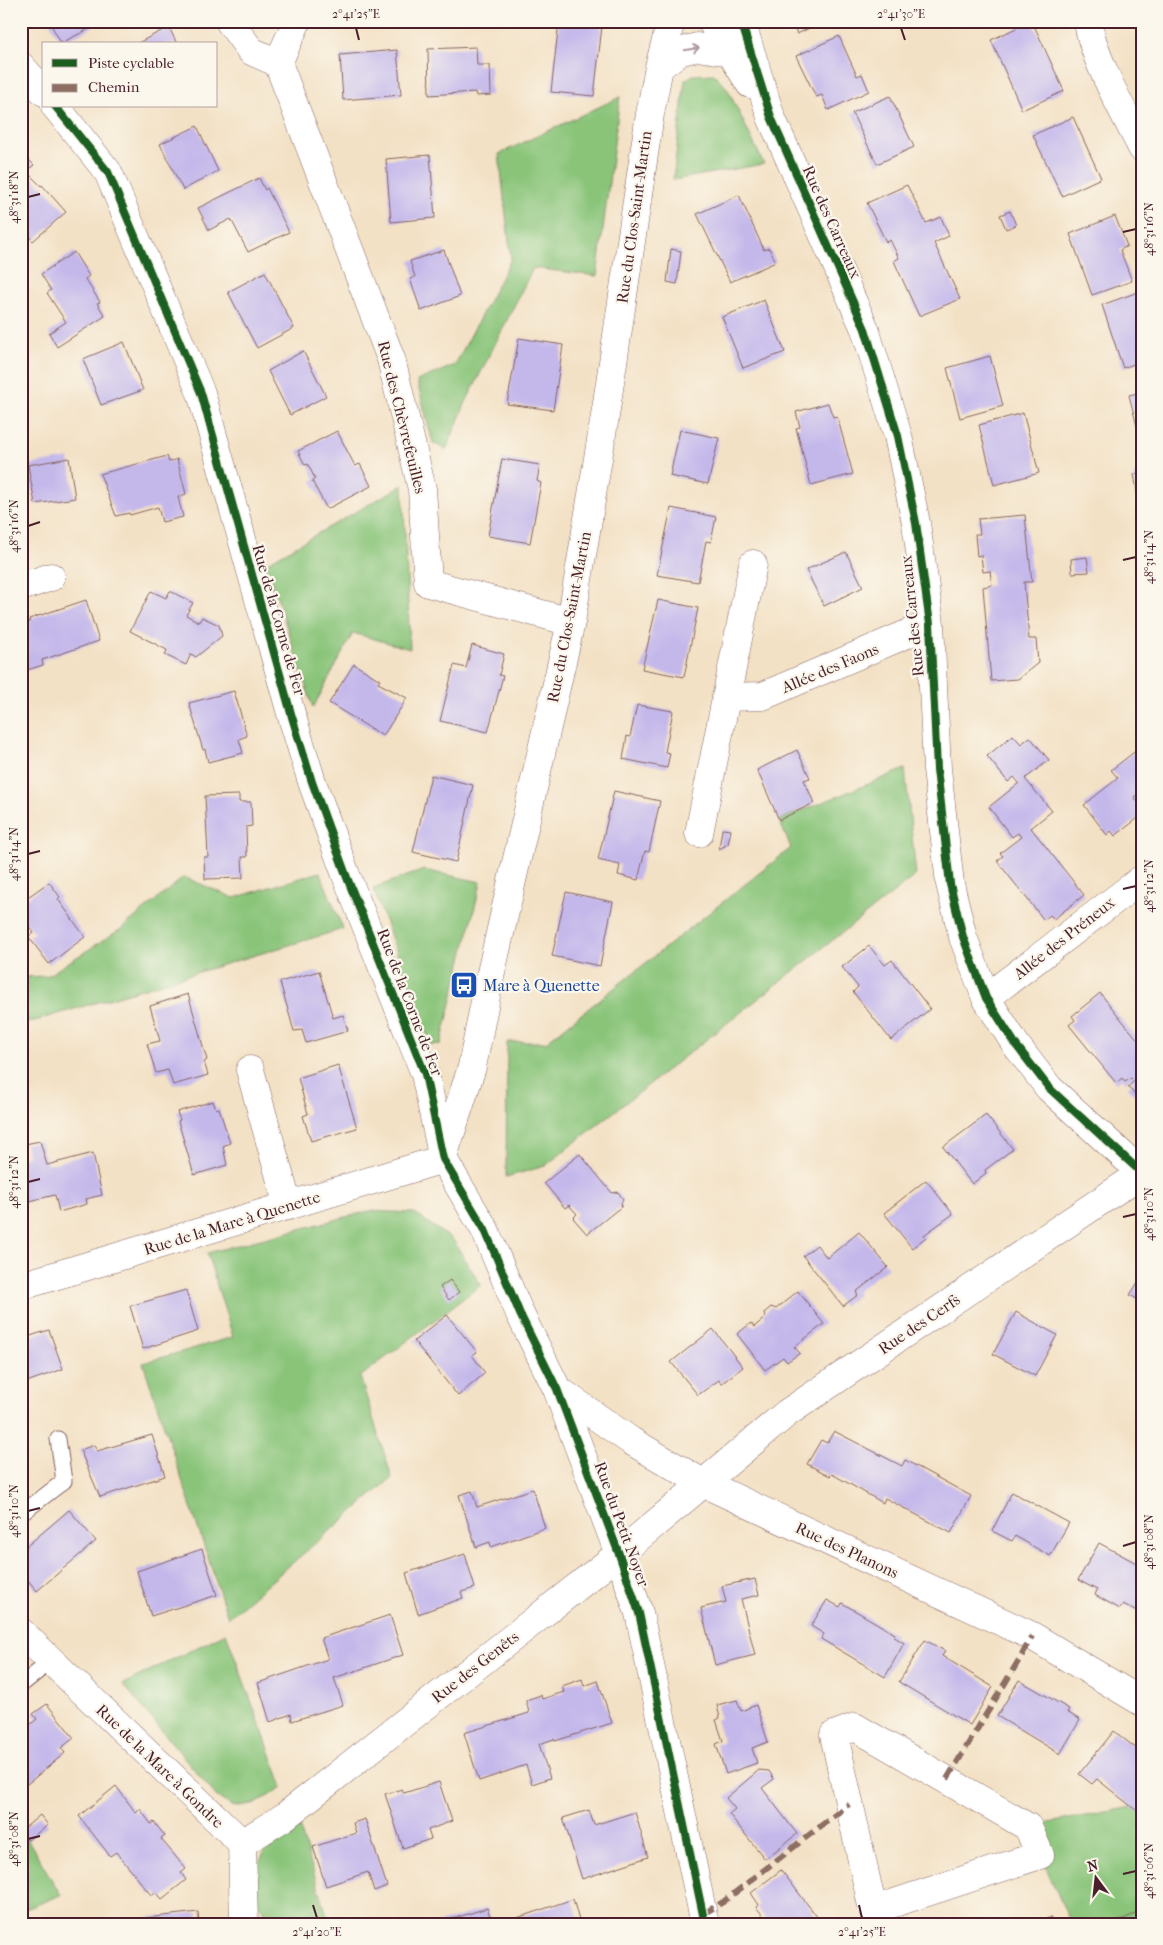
<svg xmlns="http://www.w3.org/2000/svg" width="1163" height="1945" font-family="'IM FELL French Canon',serif">
	<style>
		.green { fill: #89c479; stroke: #6a7252 }
		.building { fill: #c4b8eb }
		.lines { fill: none; stroke-linecap: round; stroke-linejoin: round }
		.lane-casing { stroke: #856361; stroke-width: 17 }
		.street-casing { stroke: #856361; stroke-width: 29 }
		.lane { stroke: #fff; stroke-width: 15 }
		.street { stroke: #fff; stroke-width: 28 }
		.quiet { stroke: #8d6e63; stroke-width: 6; stroke-dasharray: 12 6; stroke-linecap: butt }
		.cycleway-casing { stroke: #fbf7ec; stroke-width: 11 }
		.cycleway { stroke: #1b5e20; stroke-width: 8 }
		.oneway { stroke: #ae9aa0 }
		.ticks { fill: none; stroke: #4a1f2b; stroke-width: 2 }
		.labels { text-anchor: middle; dominant-baseline: central; stroke-width: 4.5; stroke-linejoin: round; paint-order: stroke }
		.street-label { font-size: 16px; fill: #4a1f2b; stroke: #fbf7ec }
		.transit-label { font-size: 16px; fill: #164399; stroke: #fbf7ec; text-anchor: start }
		.neatline { fill: none; stroke: #4a1f2b; stroke-width: 2 }
		.ticks-label { font-size: 12px; text-anchor: middle; fill: #4a1f2b }
	</style>
	<rect width="100%" height="100%" fill="#fbf7ec"/>
	<filter id="ink" filterUnits="userSpaceOnUse"><feTurbulence type="fractalNoise" baseFrequency=".02" numOctaves="2"/><feDisplacementMap in="SourceGraphic" scale="10" xChannelSelector="R" yChannelSelector="G"/><feConvolveMatrix kernelMatrix="1 2 1 2 8 2 1 2 1" color-interpolation-filters="sRGB"/></filter>
	<filter id="wash" filterUnits="userSpaceOnUse"><feTurbulence type="fractalNoise" baseFrequency=".0096" numOctaves="4" result="noise"/><feDisplacementMap in="SourceGraphic" scale="20" xChannelSelector="R" yChannelSelector="G"/><feGaussianBlur stdDeviation="1.12" result="paint"/><feColorMatrix in="noise" values="0 0 0 0 0 0 0 0 0 0 0 0 0 0 0 0 0 1.4 0 .05"/><feComposite in="paint" operator="in"/></filter>
	<g filter="url(#wash)">
		<rect width="100%" height="100%" fill="#f3e1c5"/>
		<path class="green" d="M714,74L727,88L764,164L673,180L685,80L693,75Z
			M620,97L597,276L533,268L466,402L446,450L433,443L417,381L455,365L511,259L499,154Z
			M403,485L410,649L353,633L313,708L266,563Z
			M905,769L916,875L545,1166L506,1177L507,1042H546L791,848L779,820Z
			M424,870L481,882L441,1044L431,1045L373,888Z
			M320,872L343,929L21,1025V977L47,976L121,929L184,877L234,898Z
			M369,1211L414,1213L453,1240L481,1285L360,1377L392,1478L228,1618L143,1363L233,1337L207,1253Z
			M226,1633L283,1787L257,1803L233,1807L217,1797L123,1684Z
			M1142,1805V1924H1071L1028,1827Z
			M299,1826L330,1924H265V1911L257,1903L256,1868L264,1853Z
			M21,1838L28,1840L61,1895L21,1911Z"/>
		<g id="blocks">
			<path class="building" d="M49,21H90L93,27L61,43Z
				M559,21L602,26L594,96L551,92Z
				M792,21H824L797,34Z
				M1031,21H1032L1064,91L1022,110L991,40Z
				M169,27L177,44H136Z
				M839,36L857,76L862,74L869,91L828,110L822,95L816,97L796,56Z
				M476,47L477,65H490L491,95L476,96L475,92L429,95L428,49Z
				M397,50L401,95L343,100L340,55Z
				M890,96L914,147L877,164L852,113Z
				M1073,117L1101,178L1062,196L1033,135Z
				M197,126L218,171L183,190L160,144Z
				M21,152L34,165L26,171L41,186L42,185L66,212L33,241L21,228Z
				M430,155L435,218L391,222L386,159Z
				M259,178L265,190L267,188L289,232L248,252L231,219L209,230L198,208Z
				M907,185L926,223L941,217L949,236L934,243L960,299L919,316L894,261L899,258L890,240L886,242L867,203Z
				M739,195L764,250L769,248L776,262L730,282L697,214Z
				M1010,211L1016,225L1006,229L1000,215Z
				M1115,216L1127,246L1120,250L1132,281L1092,295L1070,234Z
				M671,249L681,251L677,284L667,282Z
				M444,250L460,296L421,311L410,279L415,277L410,261Z
				M74,252L89,276L85,279L100,302L97,303L105,316L57,347L49,333L66,322L47,293L51,290L41,274Z
				M265,272L294,328L257,348L228,292Z
				M1138,292L1142,304V361L1123,368L1102,305Z
				M764,300L785,352L743,368L722,317Z
				M519,338L563,345L553,410L507,404Z
				M124,342L143,390L101,405L83,359Z
				M303,351L326,396L290,415L268,371Z
				M990,356L1003,406L960,418L947,368Z
				M1142,392V442H1141L1129,395Z
				M828,403L833,417L837,416L853,474L811,485L796,428L800,427L796,412Z
				M1023,413L1039,473L994,485L979,425Z
				M680,430L719,438L708,484L670,476Z
				M337,431L355,466L360,464L371,486L327,509L312,481L315,479L308,464L305,465L298,451Z
				M167,456L169,462L177,459L186,494L178,497L183,517L162,522L158,507L130,515L129,513L116,516L100,474Z
				M69,458L75,498L35,504L28,465Z
				M502,459L540,465L537,481L541,483L530,543L488,536Z
				M1142,472V515H1141L1134,474Z
				M671,508L716,517L711,542L706,541L698,582L657,575Z
				M1025,515L1032,582H1024L1029,639H1036L1038,663L1018,679L991,681L983,587L992,585L990,571L983,572L981,555L977,556L975,534H980L978,519Z
				M846,552L863,587L824,606L806,570Z
				M1087,557L1089,572L1072,573L1071,559Z
				M151,591L166,598L170,591L193,603L186,615L199,622L202,617L219,625L222,636L196,657L191,654L186,665L165,655L167,650L130,631Z
				M86,600L99,641L42,660L43,665L21,672V625L30,622L29,619Z
				M658,600L698,608L684,677L642,669Z
				M472,645L504,654L499,675L503,676L488,732L440,721L454,665L466,668Z
				M354,664L380,680L378,683L407,698L383,736L329,703Z
				M234,691L247,736L239,739L243,753L208,762L205,749L203,750L189,703Z
				M637,705L673,711L665,752L670,753L667,768L623,759L627,736L630,737Z
				M1013,735L1021,744L1030,737L1049,760L1025,779L1052,811L1031,828L1084,895L1054,919L1050,915L1044,920L997,861L1003,856L1000,853L1021,837L1018,833L1012,837L989,807L1019,783L1014,777L1008,782L987,756Z
				M1142,746V800L1138,794L1134,797L1142,807V815L1115,836L1111,831L1107,835L1084,805L1118,778L1111,770Z
				M797,750L810,778L804,780L814,803L779,820L757,770Z
				M431,775L473,785L456,862L413,852Z
				M614,791L660,801L649,852L645,851L638,880L618,875L620,865L598,860Z
				M239,795V802H251L252,826L246,827L247,857H242L243,878L205,879L204,857H208L205,796Z
				M722,829L731,830L728,844L719,849Z
				M49,882L60,897L58,899L85,937L49,964L28,936L34,933L21,915V902Z
				M566,892L613,902L600,966L552,956Z
				M869,946L885,965L892,960L930,1009L891,1040L853,992L858,987L842,967Z
				M319,971L333,1018L343,1015L348,1031L306,1043L302,1030L294,1031L280,982Z
				M1100,993L1142,1045V1103L1128,1087L1134,1081L1131,1078L1125,1082L1122,1078L1116,1083L1069,1025L1075,1020L1072,1016Z
				M188,994L207,1060L204,1062L208,1075L173,1085L168,1070L156,1073L147,1044L160,1041L150,1006Z
				M338,1065L357,1128L311,1141L303,1116L308,1114L298,1078Z
				M213,1101L216,1109L219,1108L230,1143L223,1146L227,1165L194,1175L178,1121L180,1120L177,1112Z
				M986,1115L1013,1149L985,1170L986,1173L972,1184L943,1147Z
				M40,1141L47,1165L93,1153L102,1195L86,1199L87,1204L59,1212L55,1195L21,1203V1158L28,1156L25,1144Z
				M580,1154L612,1193L618,1192L623,1199L621,1204L622,1206L587,1234L573,1218L577,1214L569,1205L565,1208L544,1183Z
				M926,1180L953,1214L924,1235L926,1237L912,1248L884,1213Z
				M859,1232L888,1267L856,1292L858,1295L843,1306L803,1256L817,1245L827,1258Z
				M1142,1276V1302L1130,1295Z
				M450,1280L459,1292L449,1300L440,1287Z
				M186,1290L198,1331L143,1349L130,1306Z
				M798,1291L824,1324L794,1347L800,1353L787,1362L783,1357L765,1370L737,1334L751,1323L754,1327L765,1318L764,1313L771,1307L776,1309Z
				M1016,1312L1057,1335L1035,1376L993,1354Z
				M447,1315L477,1352L472,1355L485,1373L458,1396L414,1341Z
				M713,1329L743,1367L721,1384L719,1380L698,1395L671,1362Z
				M49,1330L63,1369L21,1384V1339Z
				M834,1431L902,1466L905,1460L971,1496L951,1533L885,1498L883,1503L832,1474L830,1476L807,1464L821,1440L827,1443Z
				M152,1435L165,1476L100,1497L80,1450L94,1445L97,1451Z
				M533,1489L545,1528L491,1547L490,1542L476,1547L459,1495L472,1491L477,1507Z
				M1012,1492L1069,1523L1050,1556L1015,1536L1012,1541L992,1531Z
				M69,1510L96,1541L37,1591L21,1572V1551Z
				M1099,1543L1142,1566V1602L1137,1611L1123,1604L1120,1609L1095,1595L1097,1590L1078,1580Z
				M202,1549L217,1595L151,1616L137,1571Z
				M465,1554L475,1588L461,1592L463,1598L418,1614L406,1573Z
				M755,1579L759,1595L741,1599L755,1655L715,1665L701,1608L726,1602L722,1586Z
				M827,1600L840,1607L842,1603L895,1634L893,1636L904,1643L885,1677L821,1639L824,1634L811,1626Z
				M390,1615L403,1655L334,1678L343,1705L292,1721L291,1714L270,1722L258,1683L328,1659L321,1638Z
				M925,1640L945,1651L942,1656L993,1687L970,1725L899,1682Z
				M582,1679L584,1686L598,1681L612,1723L555,1741L554,1739L539,1744L550,1778L532,1784L526,1765L479,1781L464,1733L529,1713L526,1700L541,1695L542,1699L564,1692L562,1686Z
				M1019,1680L1069,1709L1067,1712L1080,1720L1060,1754L997,1716Z
				M737,1700L741,1711L756,1705L768,1742L752,1748L757,1763L726,1774L716,1744L723,1741L716,1720L720,1718L717,1705Z
				M47,1704L74,1738L61,1748L65,1753L21,1789V1732L37,1719L33,1714Z
				M1114,1731L1142,1753V1815L1097,1779L1092,1784L1079,1774Z
				M759,1770L769,1771L774,1779L762,1788L797,1834L765,1859L729,1814L735,1809L726,1798Z
				M439,1782L452,1821L428,1830L431,1839L403,1848L385,1794L402,1789L404,1793Z
				M116,1786L136,1813L140,1809L151,1824L154,1822L165,1836L161,1839L186,1869L181,1873L186,1880L162,1899L156,1892L151,1895L116,1852L110,1856L79,1816Z
				M589,1810L594,1825L635,1812L648,1857L582,1879L563,1818Z
				M40,1815L48,1825L28,1840L21,1838V1831Z
				M365,1819L387,1886L374,1891L368,1872L326,1886L313,1847L356,1833L353,1823Z
				M781,1870L818,1918L811,1924H770L756,1907L759,1905L751,1893Z
				M573,1899L580,1924H506L505,1922Z
				M487,1908L493,1924H439V1923Z
				M1142,1911V1924H1111Z
				M198,1912L199,1924H147L146,1918Z
				M1051,1917L1054,1924H1034Z"/>
		</g>
	</g>
	<g filter="url(#ink)">
		<use href="#blocks" fill-opacity="0" stroke="#856361" stroke-width="1"/>
		<g class="lines">
			<g class="lane-casing">
				<path id="lane" d="M21,1514L64,1481L58,1439
					M21,1685L51,1661"/>
			</g>
			<g class="street-casing">
				<path id="street" d="M229,21L251,51L278,63
					M297,21L278,63L391,359L422,489L428,583L571,622
					M711,21L750,84
					M741,21L771,117L865,329L898,436L916,523L930,624L937,769L950,884L963,937L986,998L1016,1045L1049,1088L1142,1173
					M1088,21C1093,59 1124,112 1142,148
					M21,66L44,92
					M659,67L679,52L697,47L731,52
					M55,106L108,172L201,393L292,717L312,782L346,875L425,1074L443,1159L485,1230L520,1314L557,1389L619,1554L639,1613L705,1924
					M21,587L51,577
					M726,697L763,696L930,624
					M699,833L753,564
					M986,998L1142,879
					M250,1070L288,1206
					M443,1157L472,1067L488,986L571,622L605,416L650,114L659,67L671,21
					M21,1286L443,1159
					M557,1389L631,1441L703,1483L1032,1636L1142,1702
					M21,1632L242,1843L244,1924
					M855,1727L1028,1827L1040,1855L873,1910L834,1735Z
					M242,1843L284,1817L619,1554L787,1413L1142,1173"/>
			</g>
			<use href="#lane" class="lane"/>
			<use href="#street" class="street"/>
			<path class="quiet" d="M947,1779L1022,1655L1032,1636
				M703,1914L723,1902L849,1804"/>
			<g class="cycleway-casing">
				<path id="cycleway" d="M741,21L771,117L865,329L898,436L916,523L930,624L937,769L950,884L963,937L986,998L1016,1045L1049,1088L1142,1173
					M55,106L108,172L201,393L292,717L312,782L346,875L425,1074L443,1159L485,1230L520,1314L557,1389L619,1554L639,1613L705,1924"/>
			</g>
			<use href="#cycleway" class="cycleway"/>
		</g>
		<defs><path id="oneway-shaft" d="M-6 0H5M1.5-3L5.5 0L1.5 3" fill="none" stroke-width="1.6" stroke-linecap="round" stroke-linejoin="round" transform="scale(1.25)"/></defs>
		<use class="oneway" href="#oneway-shaft" transform="translate(692 49) rotate(-9)"/>
	</g>
	<path class="ticks" d="M356,28L359,40M901,28L905,40M28,197L40,194M1123,232L1136,229M28,526L40,522M1123,560L1136,557M28,854L40,851M1123,889L1136,886M28,1182L40,1179M1123,1217L1136,1214M28,1511L40,1508M1123,1546L1136,1542M28,1839L40,1836M1123,1874L1136,1871M313,1905L317,1918M859,1905L862,1918"/>
	<defs>
		<g id="bus-square" transform="scale(1.4375)"><rect x="-9" y="-9" width="18" height="18" rx="4" fill="#1a4fb4" stroke="#fbf7ec"/><path d="M-5-6H5V4H4V6H2V4H-2V6H-4V4H-5ZM-3.5-4V0h7V-4ZM-3.5 1.2v1.5H-2V1.2ZM2 1.2v1.5H3.5V1.2Z" fill="#fff"/></g>
	</defs>
	<g fill-rule="evenodd">
		<use href="#bus-square" x="464" y="985"/>
	</g>
	<g class="labels">
		<g class="street-label">
			<text transform="translate(634 217) rotate(-82)">Rue du Clos-Saint-Martin</text>
			<text transform="translate(832 222) rotate(66)">Rue des Carreaux</text>
			<text transform="translate(402 417) rotate(76)">Rue des Chèvrefeuilles</text>
			<text transform="translate(912 616) rotate(-96)">Rue des Carreaux</text>
			<text transform="translate(569 617) rotate(-79)">Rue du Clos-Saint-Martin</text>
			<text transform="translate(279 620) rotate(74)">Rue de la Corne de Fer</text>
			<text transform="translate(830 668) rotate(-23)">Allée des Faons</text>
			<text transform="translate(1064 938) rotate(-38)">Allée des Préneux</text>
			<text transform="translate(410 1002) rotate(69)">Rue de la Corne de Fer</text>
			<text transform="translate(232 1223) rotate(-17)">Rue de la Mare à Quenette</text>
			<text transform="translate(919 1324) rotate(-34)">Rue des Cerfs</text>
			<text transform="translate(622 1524) rotate(70)">Rue du Petit Noyer</text>
			<text transform="translate(847 1550) rotate(25)">Rue des Planons</text>
			<text transform="translate(475 1667) rotate(-38)">Rue des Genêts</text>
			<text transform="translate(160 1766) rotate(44)">Rue de la Mare à Gondre</text>
		</g>
		<g class="transit-label">
			<text x="483" y="985">Mare à Quenette</text>
		</g>
	</g>
	<rect width="1163" height="1945" fill="none" stroke="#fbf7ec" stroke-width="55"/>
	<rect x="42" y="42" width="175" height="65" fill="#fbf7ec" stroke="#b4a19f"/>
	<rect x="52" y="59" width="25" height="8" fill="#1b5e20" stroke="#b4a19f"/>
	<text x="88" y="68" font-size="15" fill="#4a1f2b">Piste cyclable</text>
	<rect x="52" y="84" width="25" height="8" fill="#8d6e63" stroke="#b4a19f"/>
	<text x="88" y="92" font-size="15" fill="#4a1f2b">Chemin</text>
	<g transform="translate(1096 1878) rotate(345)" stroke="#fbf7ec" stroke-width="4" paint-order="stroke">
	<path d="M0-4L9 19L0 12L-9 19Z" fill="#4a1f2b"/>
	<text y="-8" font-size="14" font-weight="bold" text-anchor="middle" fill="#4a1f2b">N</text>
	</g>
	<rect x="28" y="28" width="1108" height="1890" class="neatline"/>
	<g class="ticks-label">
		<text x="356" y="18">2°41'25"E</text>
		<text x="901" y="18">2°41'30"E</text>
		<text transform="translate(14 197) rotate(-90)" y="4">48°31'18"N</text>
		<text transform="translate(1149 229) rotate(-90)" y="4">48°31'16"N</text>
		<text transform="translate(14 526) rotate(-90)" y="4">48°31'16"N</text>
		<text transform="translate(1149 557) rotate(-90)" y="4">48°31'14"N</text>
		<text transform="translate(14 854) rotate(-90)" y="4">48°31'14"N</text>
		<text transform="translate(1149 886) rotate(-90)" y="4">48°31'12"N</text>
		<text transform="translate(14 1182) rotate(-90)" y="4">48°31'12"N</text>
		<text transform="translate(1149 1214) rotate(-90)" y="4">48°31'10"N</text>
		<text transform="translate(14 1511) rotate(-90)" y="4">48°31'10"N</text>
		<text transform="translate(1149 1542) rotate(-90)" y="4">48°31'08"N</text>
		<text transform="translate(14 1839) rotate(-90)" y="4">48°31'08"N</text>
		<text transform="translate(1149 1871) rotate(-90)" y="4">48°31'06"N</text>
		<text x="317" y="1936">2°41'20"E</text>
		<text x="862" y="1936">2°41'25"E</text>
	</g>
</svg>
